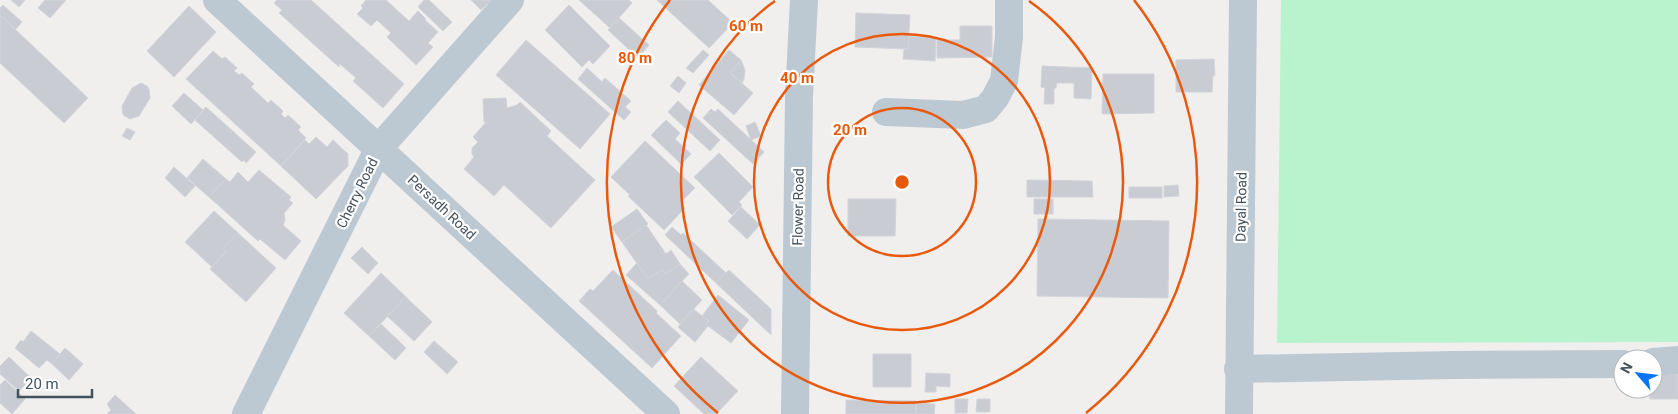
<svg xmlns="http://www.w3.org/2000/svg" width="1678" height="414" font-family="Roboto,sans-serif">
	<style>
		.green { fill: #b8f3cd }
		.building { fill: #c9cdd3; stroke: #d1d4da }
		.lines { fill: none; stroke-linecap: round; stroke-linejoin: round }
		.minor { stroke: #bdc9d2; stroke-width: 28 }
		.ring { fill: none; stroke: #e8590c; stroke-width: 2.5 }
		.labels { text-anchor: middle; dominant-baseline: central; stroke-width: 4.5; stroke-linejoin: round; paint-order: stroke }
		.street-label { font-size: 14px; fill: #44525d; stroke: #fff }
		.centre { fill: #e8590c; stroke: #fff; stroke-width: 2.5 }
		.ring-label { font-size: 15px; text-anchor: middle; font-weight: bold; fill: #e8590c; stroke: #fff; stroke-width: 4.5; stroke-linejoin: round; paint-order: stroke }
	</style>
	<rect width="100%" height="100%" fill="#f1eeee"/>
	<path class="green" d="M1281,0H1678V342L1277,343Z"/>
	<path class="building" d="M11,0H25L19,7Z
		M45,0H66L50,18L38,8Z
		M277,0H311L404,84L383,108L353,81L356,78L340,64L339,67L279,13L282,10L274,3Z
		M366,0H386L409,21L418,11L426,19L425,20L438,32L428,43L433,47L416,65L387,37L391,33L377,20L371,26L357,14L363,8L361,6Z
		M424,0H429L452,22L443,31L418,7Z
		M471,0H491L481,10Z
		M579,0H629L632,3L610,28Z
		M657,0H708L733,23L709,48Z
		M3,5L22,22L15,30L0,15V8Z
		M569,5L610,46L593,64L589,60L582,67L545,30Z
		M189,6L216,32L174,77L147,51Z
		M856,13L910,15L908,49L855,47Z
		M0,15L88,98L64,123L0,63Z
		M619,18L649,45L638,58L608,30Z
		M960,26H992V57L937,58V40H960Z
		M909,36L936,38L935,61L903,59L904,49H908Z
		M526,40L610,114L580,149L496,75Z
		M703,50L709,55L693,73L686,68Z
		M729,50L741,60L730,73L753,93L734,115L699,85Z
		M213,51L222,59L225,57L237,68L234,71L239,75L242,73L254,84L251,87L268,103L271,100L283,111L281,114L285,118L288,115L301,127L298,130L306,138L281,166L186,79Z
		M1214,59L1215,75L1213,76L1212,92H1176V60Z
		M741,60L745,70L744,79L742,83L730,73Z
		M1042,66L1092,68L1091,99L1074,98V83H1057L1056,88H1054V104H1044L1045,88L1041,87Z
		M587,68L602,82L605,78L631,101L625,107L631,112L624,120L578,79Z
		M1103,74H1154V113L1102,114Z
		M678,76L686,83L679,93L670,86Z
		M141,83L147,86L149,89L150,98L139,116L130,119L123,115L122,106L132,88Z
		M184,93L203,110L191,124L172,106Z
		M506,98L507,108L517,105L520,102L551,131L547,136L595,180L551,228L504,185L494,196L464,169L474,157L472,154V148L478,142L473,137L486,122H484L483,99Z
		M678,101L720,140L710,151L668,112Z
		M206,107L256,152L246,163L244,160L242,162L195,120Z
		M711,109L715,112L718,109L764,152L753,164L703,118Z
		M666,120L680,133L675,139L691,154L681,164L651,135Z
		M755,122L761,136L751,140L746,126Z
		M127,128L135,132L130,140L122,136Z
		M316,137L327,147L333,140L348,154V166L316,199L281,166L305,140L309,144Z
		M645,141L695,188L680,203L685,208L664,230L628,196L630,195L611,177Z
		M719,153L753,187L739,202L742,205L732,215L694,177Z
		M203,159L226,179L209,197L187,178Z
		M174,167L195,186L185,197L165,178Z
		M259,170L291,197L289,200L293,203L284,213L285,220L283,225L301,241L285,260L260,239L258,241L209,197L226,179L230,182L238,172L248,182Z
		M1027,180L1092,181L1093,197H1027Z
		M1178,185L1179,196L1164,197V186Z
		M1129,187H1162V198H1129Z
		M848,199H896L895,236H848Z
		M1034,199H1053V214H1034Z
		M741,207L760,225L747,239L728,221Z
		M637,209L648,224L622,242L611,227Z
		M214,211L238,233L223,248L226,251L212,267L185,242Z
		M1038,219L1169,221L1168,298L1037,296Z
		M646,225L666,254L671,250L680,264L666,274L662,269L648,279L622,242Z
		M672,227L681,235L683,233L726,273L716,283L665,235Z
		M238,233L276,268L246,302L210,269L226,251L223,248Z
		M362,247L378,263L368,274L351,258Z
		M637,263L648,279L662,269L666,274L680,264L689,274L660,305L626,275Z
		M613,270L657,311L656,313L681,336L652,368L579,301L590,289L593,291Z
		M729,270L771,309V335L716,283Z
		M381,273L406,297L369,336L344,313Z
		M682,281L702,300L680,324L660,305Z
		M718,295L749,320L731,343L708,326L706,324L709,321L702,316Z
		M406,297L432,322L414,341L387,316Z
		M693,309L709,321L706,324L708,326L695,342L678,327Z
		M381,324L406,348L395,360L369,336Z
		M31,331L60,354L52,364L47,360L39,368L15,348L21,340L23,342Z
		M434,341L458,362L447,374L424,352Z
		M65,348L83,364L69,380L52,364Z
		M873,354H911V387H873Z
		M9,357L31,378L19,391L0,374V366Z
		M701,357L738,391L716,414H704L674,386Z
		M926,373L950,374V387L936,386V392H925Z
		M1678,374V399H1650L1649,389H1653V375Z
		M5,380L25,399L12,414L0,403V385Z
		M115,395L136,414H107L111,410L107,404Z
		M955,399H968L967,413H955Z
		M977,399H990V412H976Z
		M846,400L916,401V414H846Z
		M916,403L935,404L934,414H916Z"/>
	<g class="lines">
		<path class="minor" d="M217,0L666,414
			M886,112L963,115L986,109L995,98L1004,81L1009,37V0
			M1653,362L1678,360
			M1238,369L1453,365L1623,364
			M246,414L379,148L510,0
			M795,414L799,97L804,0
			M1239,414L1243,0"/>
	</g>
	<g class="ring">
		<circle cx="902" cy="182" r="74"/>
		<circle cx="902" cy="182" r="148"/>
		<path d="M1029 1A221 221 0 1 1 775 1"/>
		<path d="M718 413A295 295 0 0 1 670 0M1134 0A295 295 0 0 1 1086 413"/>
	</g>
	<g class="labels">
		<g class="street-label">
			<text transform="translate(357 193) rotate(-64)">Cherry Road</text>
			<text transform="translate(442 207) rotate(43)">Persadh Road</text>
			<text transform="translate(798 207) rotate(-89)">Flower Road</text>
			<text transform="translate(1241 207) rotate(-89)">Dayal Road</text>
		</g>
	</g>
	<circle cx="902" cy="182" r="8" class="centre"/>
	<g class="ring-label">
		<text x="746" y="31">60 m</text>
		<text x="635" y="63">80 m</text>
		<text x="797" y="83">40 m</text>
		<text x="850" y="135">20 m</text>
	</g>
	<g transform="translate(1638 374) rotate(298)"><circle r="24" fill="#ffffff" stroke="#b4babe"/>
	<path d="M0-4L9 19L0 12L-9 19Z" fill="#0774f1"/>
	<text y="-8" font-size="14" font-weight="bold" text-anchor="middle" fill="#44525d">N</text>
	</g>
	<path d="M18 389v8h74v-8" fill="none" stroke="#44525d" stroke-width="2.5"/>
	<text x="25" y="389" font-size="15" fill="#44525d" stroke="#ffffff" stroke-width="4" paint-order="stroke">20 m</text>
</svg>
